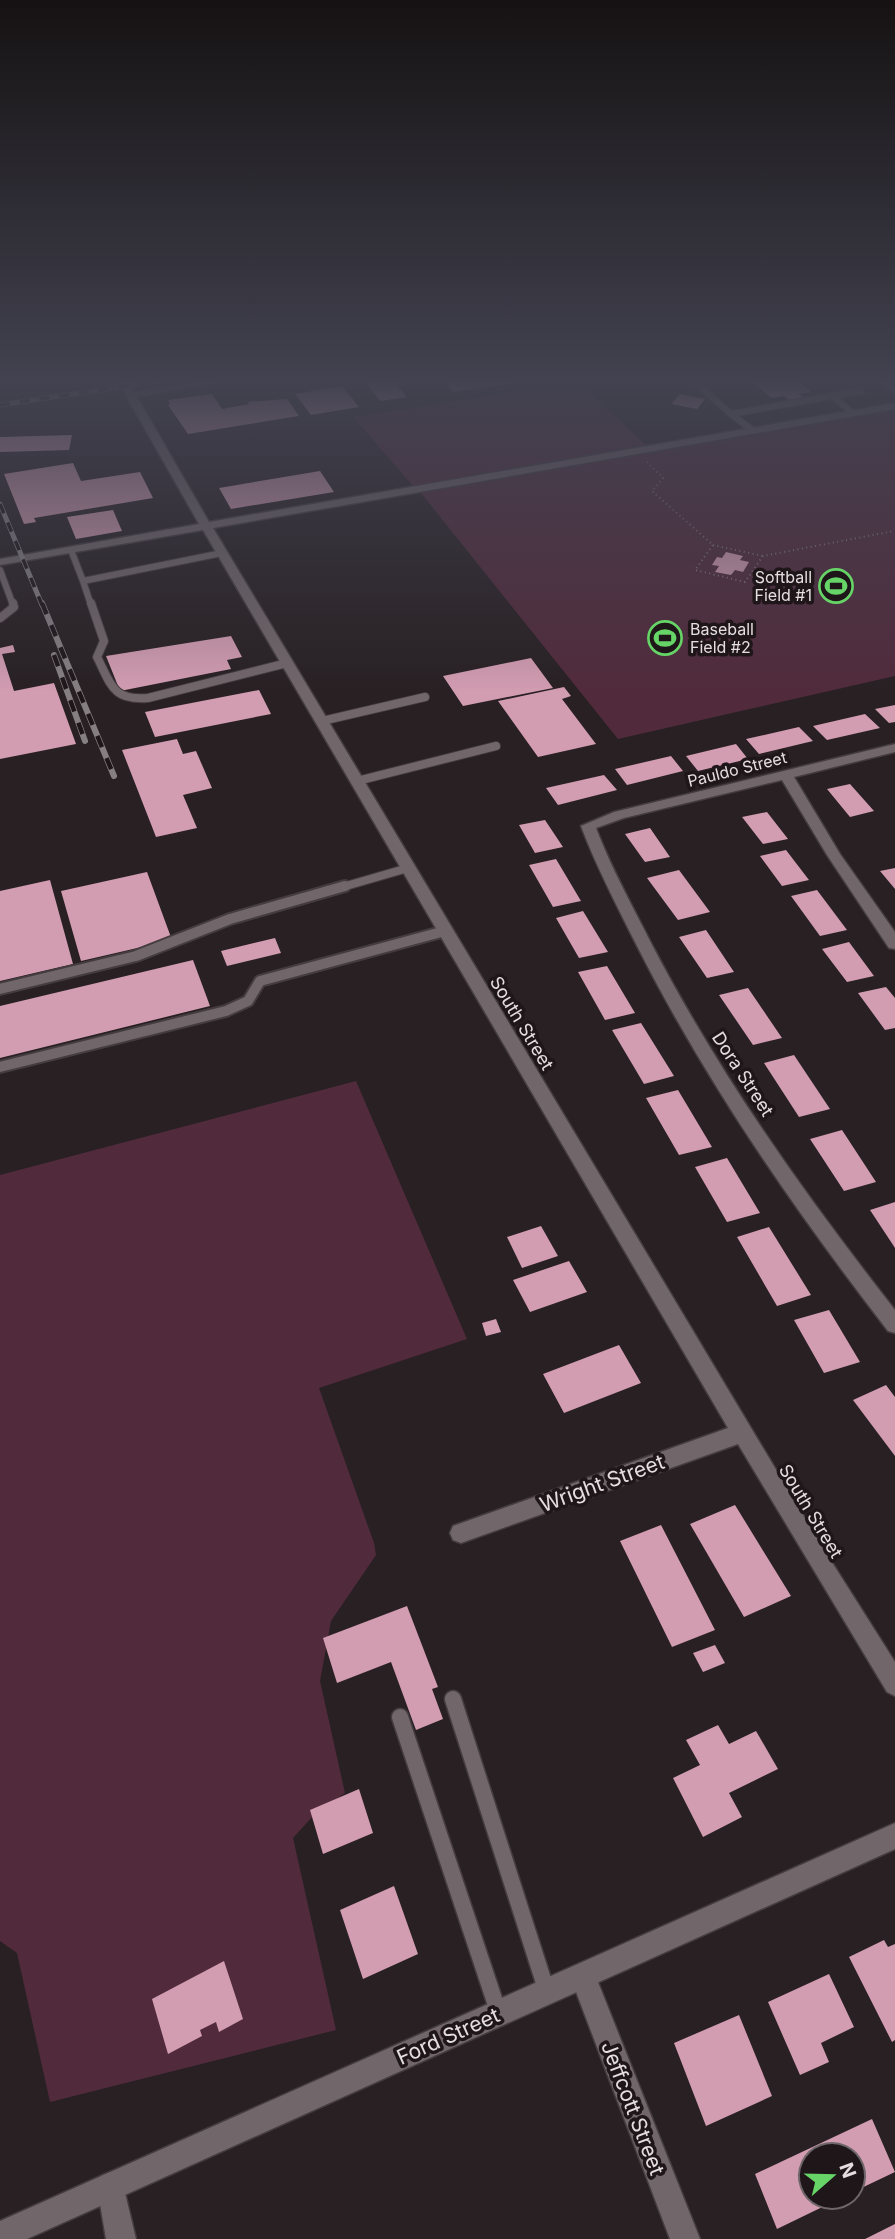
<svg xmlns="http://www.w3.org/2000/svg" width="895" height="2239" font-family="Inter,sans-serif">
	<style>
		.green { fill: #512b3c }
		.building { fill: #d29cb1 }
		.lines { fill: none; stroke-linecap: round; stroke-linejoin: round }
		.lane-far3-casing { stroke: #443c3f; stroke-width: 8 }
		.lane-far2-casing { stroke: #443c3f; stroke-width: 10 }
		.lane-far1-casing { stroke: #443c3f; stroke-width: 14 }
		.lane-casing { stroke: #443c3f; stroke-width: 19 }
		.street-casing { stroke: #443c3f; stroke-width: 3 }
		.secondary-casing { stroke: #443c3f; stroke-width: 3 }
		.path { stroke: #827b7d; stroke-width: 2; stroke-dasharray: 1 3.5; stroke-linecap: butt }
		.lane-far3 { stroke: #71666a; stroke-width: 6 }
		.lane-far2 { stroke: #71666a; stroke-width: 8 }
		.lane-far1 { stroke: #71666a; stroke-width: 10 }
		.lane { stroke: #71666a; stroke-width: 16 }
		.street { fill: #71666a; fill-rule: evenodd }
		.secondary { fill: #71666a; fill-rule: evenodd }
		.rail-far1-casing { stroke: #867f82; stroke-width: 5 }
		.rail-casing { stroke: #867f82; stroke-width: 6 }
		.rail-far1 { stroke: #1f161a; stroke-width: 3.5; stroke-dasharray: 10; stroke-linecap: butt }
		.rail { stroke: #1f161a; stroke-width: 4.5; stroke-dasharray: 12; stroke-linecap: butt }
		.labels { text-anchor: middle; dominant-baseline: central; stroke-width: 7; stroke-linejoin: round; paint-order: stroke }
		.far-poi-label { font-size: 16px; fill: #e4dee0; stroke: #1f161a; text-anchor: end }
		.far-street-label { font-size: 16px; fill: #e4dee0; stroke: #1f161a }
		.street-label { font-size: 18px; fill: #e4dee0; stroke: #1f161a }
		.near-street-label { font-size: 21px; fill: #e4dee0; stroke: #1f161a }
	</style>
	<rect width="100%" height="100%" fill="#282023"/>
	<path class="green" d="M579,382L646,445L413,486L353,417Z
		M895,409V676L618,739L421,493Z
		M356,1081L467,1339L319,1388L374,1543L376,1555L331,1621L320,1681L345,1793L313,1816L293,1838L336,2030L50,2102L17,1953L0,1941V1175Z"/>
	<path class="building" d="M369,378H392L407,397L380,401L363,379Z
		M447,378H510L514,383L453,392L442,379Z
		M768,378H794L811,392L799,394L804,398L789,400L784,396L772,398L754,383L770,380Z
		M342,386L359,407L311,415L295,394Z
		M212,394L222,409L249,404L247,402L287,399L299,416L188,434L168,405H170L168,400Z
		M680,394L705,399L697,409L671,404Z
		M72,435L69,450L0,452V437Z
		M73,463L81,481L140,472L153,498L34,518L36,522L24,524L4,474Z
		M320,471L334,492L231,509L219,488Z
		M113,510L122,531L76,539L67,517Z
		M726,552L743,556L740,560L749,562L743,572L735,570L731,575L715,572L719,566L712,565L717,557L722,558Z
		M231,636L242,657L227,660L231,669L120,691L106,656Z
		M13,645L15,652L2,654L14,691L54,683L76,744L0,759V648Z
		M531,658L553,688L463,706L443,676Z
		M564,687L571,696L562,699L596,744L538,757L498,701Z
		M259,690L271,714L155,737L145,712Z
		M895,705V722L889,723L875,709Z
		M865,714L880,728L827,740L813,726Z
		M799,727L813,741L759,754L746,739Z
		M177,739L183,754L196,751L212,788L183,795L197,828L156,837L122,750Z
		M736,744L748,759L698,771L686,756Z
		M671,756L683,771L627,785L615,769Z
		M604,775L617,790L558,805L546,788Z
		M850,784L874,811L850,817L827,789Z
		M767,812L788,839L763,844L742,817Z
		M545,820L563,847L535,853L519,825Z
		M650,828L670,857L645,862L625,834Z
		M786,850L809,880L782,886L760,856Z
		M556,859L581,901L553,907L529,865Z
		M895,868V889L880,871Z
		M679,870L710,912L678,920L647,878Z
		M147,872L172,940L81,961L61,891Z
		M50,880L73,964L0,981V891Z
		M817,890L847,930L820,936L791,896Z
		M583,911L608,952L579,958L556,918Z
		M706,930L734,972L707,978L679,937Z
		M275,938L281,953L227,966L221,951Z
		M849,942L874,976L847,982L822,949Z
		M193,960L210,1006L0,1058V1006Z
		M607,966L635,1013L605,1020L578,972Z
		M886,987L895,998V1028L885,1030L858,993Z
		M748,988L782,1038L753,1045L719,995Z
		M641,1023L674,1076L644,1084L612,1030Z
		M794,1055L830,1109L799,1117L764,1063Z
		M678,1090L712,1147L679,1155L646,1098Z
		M842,1130L876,1182L844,1191L810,1139Z
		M727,1158L760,1213L727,1222L695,1167Z
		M895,1202V1248L870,1210Z
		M541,1226L558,1256L522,1268L507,1237Z
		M769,1227L811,1295L777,1306L737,1237Z
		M569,1261L587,1292L530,1312L513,1280Z
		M829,1310L860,1362L824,1373L794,1320Z
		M496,1319L501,1332L486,1336L482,1323Z
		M619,1345L641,1383L564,1413L543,1374Z
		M886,1385L895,1397V1456L853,1400Z
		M735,1505L791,1596L744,1617L690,1524Z
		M661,1525L715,1630L672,1647L620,1541Z
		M407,1606L438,1687L432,1689L443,1719L416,1730L391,1662L337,1683L323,1638Z
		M715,1645L725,1663L703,1672L693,1653Z
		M718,1725L729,1744L756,1731L778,1769L729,1793L742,1817L703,1837L673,1778L700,1765L686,1740Z
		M359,1789L373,1833L323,1854L310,1810Z
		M394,1886L418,1954L363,1979L340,1910Z
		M884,1940L888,1947L895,1944V2040L892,2042L849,1957Z
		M224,1961L243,2019L219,2032L216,2022L200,2030L202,2036L168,2054L152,1999Z
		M829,1974L854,2027L821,2043L829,2062L800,2075L768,2002Z
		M739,2015L772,2096L706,2126L674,2043Z
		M872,2119L895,2172L853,2192V2155H811V2197H843L777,2229L755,2174Z
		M895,2224V2239H865Z"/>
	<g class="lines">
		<g class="lane-far3-casing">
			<path id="lane-far3" d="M690,378L731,414
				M832,396L861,391
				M752,430L731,414L832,396L853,413
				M71,550L83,581L222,553
				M0,570L13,605
				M83,581L91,605"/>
		</g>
		<g class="lane-far2-casing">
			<path id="lane-far2" d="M91,603L104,641L97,657C111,684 112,701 148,698L287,663
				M0,618L14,607L13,603
				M322,721L425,697
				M357,781L496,746
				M339,888L408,868"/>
		</g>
		<g class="lane-far1-casing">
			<path id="lane-far1" d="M0,989L136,956L230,919L345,886
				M0,1067L226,1011L248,1001L260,981L445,931"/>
		</g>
		<g class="lane-casing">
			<path id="lane" d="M453,1699L547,1992
				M400,1717L499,2014"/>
		</g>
		<g class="street-casing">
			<path id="street" d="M116,378H126L134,392L216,378H242L137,397L209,522L895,403V409L213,528L821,1545L895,1662V1696L887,1692L738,1444L461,1543L453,1540L450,1533L453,1526L728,1428L203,530L0,565V559L199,524Z
				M895,744V752L794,777L840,854L895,932V949L889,948L827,855L782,780L624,818L596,828C611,868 632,905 651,943C719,1074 804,1194 895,1310V1333L888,1331C793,1208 705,1081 635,942C616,904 596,866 581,826L614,812Z
				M583,1963L592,1967L700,2239H670L570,1976L574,1967Z
				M111,2172L121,2176L136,2239H106L97,2186L101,2176Z"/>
		</g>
		<g class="secondary-casing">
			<path id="secondary" d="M873,378H885L895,386V393Z
				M895,1823V1849L27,2239H0V2221Z"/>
		</g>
		<path class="path" d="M647,462L663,478L652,491L713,545L695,570L745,582L763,556L894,531
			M713,545L763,556"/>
		<use href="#lane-far3" class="lane-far3"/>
		<use href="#lane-far2" class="lane-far2"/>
		<use href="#lane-far1" class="lane-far1"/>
		<use href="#lane" class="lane"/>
		<use href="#street" class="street"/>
		<use href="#secondary" class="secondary"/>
		<g class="rail-far1-casing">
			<path id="rail-far1" d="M0,405L181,378
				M0,504L42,605"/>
		</g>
		<g class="rail-casing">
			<path id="rail" d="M42,603L114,776
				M54,655L85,741"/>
		</g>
		<use href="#rail-far1" class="rail-far1"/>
		<use href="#rail" class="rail"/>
	</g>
	<linearGradient id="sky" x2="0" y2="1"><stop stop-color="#161213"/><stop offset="0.55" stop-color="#424250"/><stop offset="1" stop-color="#424250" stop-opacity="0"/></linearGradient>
	<rect width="895" height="692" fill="url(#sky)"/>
	<defs>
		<g id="stadium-ring" transform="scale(1.75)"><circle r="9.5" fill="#1f161a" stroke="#66d466" stroke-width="1.5"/><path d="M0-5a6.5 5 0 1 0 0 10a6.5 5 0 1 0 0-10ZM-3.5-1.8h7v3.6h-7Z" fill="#66d466"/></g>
	</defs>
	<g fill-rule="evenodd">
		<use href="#stadium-ring" x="836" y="586"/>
		<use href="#stadium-ring" x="665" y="638"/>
	</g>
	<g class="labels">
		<g class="far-poi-label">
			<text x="812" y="577">Softball<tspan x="812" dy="18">Field #1</tspan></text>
			<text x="690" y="629" text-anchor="start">Baseball<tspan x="690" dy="18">Field #2</tspan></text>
		</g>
		<g class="far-street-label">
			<text transform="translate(737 769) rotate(-14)">Pauldo Street</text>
		</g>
		<g class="street-label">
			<text transform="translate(522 1023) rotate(59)">South Street</text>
			<text transform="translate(743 1074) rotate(57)">Dora Street</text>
			<text transform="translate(811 1511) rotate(59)">South Street</text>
		</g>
		<g class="near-street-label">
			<text transform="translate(602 1483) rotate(-20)">Wright Street</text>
			<text transform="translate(448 2036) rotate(-24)">Ford Street</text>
			<text transform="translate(633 2108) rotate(69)">Jeffcott Street</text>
		</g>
	</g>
	<g transform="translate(832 2176) rotate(70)"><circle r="33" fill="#1f161a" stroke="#6e6669" stroke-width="2"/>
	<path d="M0-5L12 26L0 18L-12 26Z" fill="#66d466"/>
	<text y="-10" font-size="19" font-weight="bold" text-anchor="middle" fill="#e4dee0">N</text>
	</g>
</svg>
